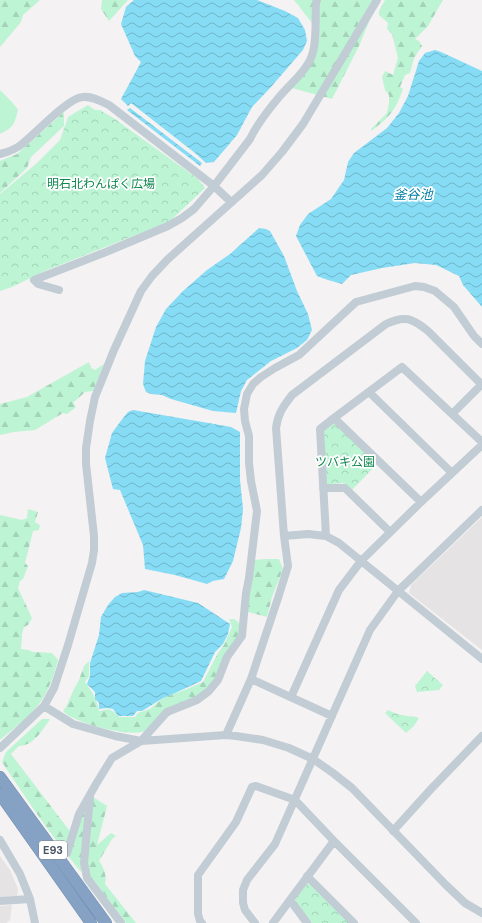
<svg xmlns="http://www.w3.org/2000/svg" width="482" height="923" font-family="'DM Sans','Noto Sans JP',sans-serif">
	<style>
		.education { fill: #e5e3e3 }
		.grass { fill: #bdf4d4 }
		.forest { fill: url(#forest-firs) }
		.park { fill: url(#park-crowns) }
		.water { fill: url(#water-waves) }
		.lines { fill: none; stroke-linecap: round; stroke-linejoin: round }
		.highway-casing { stroke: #708db1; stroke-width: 12 }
		.minor { stroke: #c1ccd4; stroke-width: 8 }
		.highway { stroke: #85a2c5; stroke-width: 11 }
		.labels { text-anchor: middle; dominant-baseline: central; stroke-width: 3.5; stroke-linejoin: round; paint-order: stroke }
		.shield { fill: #fff; stroke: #7e8791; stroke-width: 1 }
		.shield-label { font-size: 11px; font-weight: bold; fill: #475462 }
		.park-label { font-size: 12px; fill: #0e874d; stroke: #fff }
		.water-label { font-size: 13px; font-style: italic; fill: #037da2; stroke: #fff }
	</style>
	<defs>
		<pattern id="forest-firs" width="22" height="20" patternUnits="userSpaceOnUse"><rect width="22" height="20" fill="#bdf4d4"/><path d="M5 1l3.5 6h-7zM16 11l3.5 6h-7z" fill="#a4d3b9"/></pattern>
		<pattern id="park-crowns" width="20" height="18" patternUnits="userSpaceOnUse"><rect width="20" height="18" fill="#bdf4d4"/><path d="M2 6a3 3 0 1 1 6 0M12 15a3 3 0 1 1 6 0" fill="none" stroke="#a4d3b9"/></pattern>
		<pattern id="water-waves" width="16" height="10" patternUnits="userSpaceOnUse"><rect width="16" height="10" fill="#86dcf5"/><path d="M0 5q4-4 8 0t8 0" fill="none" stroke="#6fb5ca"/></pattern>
	</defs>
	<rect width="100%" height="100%" fill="#f4f2f2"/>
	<path class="education" d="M482,517V650L409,593L411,585Z
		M0,856L10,870L18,889L17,896L0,897Z
		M12,905L10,920L6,923H0V906Z"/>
	<path class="grass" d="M0,90L12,102L18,110C14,125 14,127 0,134Z"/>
	<path class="forest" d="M0,0H40L23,15L21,22L0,47Z
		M102,0H128L109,21L101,9Z
		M294,0H378L359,46L332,99L292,88L314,51L312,23Z
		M385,0H443L428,26L415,39L419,41L422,46L414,58L410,73L405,75L400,87L403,89C395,111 390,117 371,131V129L387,113L389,103V95L385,90L382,77L385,71L393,75L398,58L392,34L387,29L388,23L379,15V11Z
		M64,112V126L31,157L27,168L0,193V161L17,154Z
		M89,362L91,368L95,370L104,364L93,391L85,392L73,403L76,407L67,414L63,413L35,430L14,432L0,435V404L27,397Z
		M28,509L38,512L35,522L40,525L39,530L33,531L25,563L28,566L23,579L20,581L18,588L32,618L28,625L24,627L22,634L21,649L28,650L33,652L52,653L58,660C54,675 49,691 39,704C28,718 13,729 0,740V515L22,520L27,518Z
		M266,559H279L283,569L272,597L267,617L248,612V595L254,560Z
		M229,619H234L238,622L240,626L239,633L218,675L203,694L145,731C131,737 88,726 74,718C70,717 66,714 63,711L66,707L74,689L79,680L84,666L89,661V676L85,682C92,691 97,700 99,711C111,708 111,709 119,717H135L138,713L150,709L163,698L187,689L203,682L218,653L224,645L232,627Z
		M42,719H50C43,729 34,746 19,746L11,754L72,834L87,805L81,872C52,837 27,800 2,762L6,752Z
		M93,797L107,806L97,845L111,833L116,836L112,839L99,861C104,867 107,877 105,884L136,923H126L95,882L90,878L87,865Z"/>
	<path class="park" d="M88,105L95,110H100L115,119L198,179L205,188L169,222L47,270L12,287L0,291V194L37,163L60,140L68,117Z
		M331,423L335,424L377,464L352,490L343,483L333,484L329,486L326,484L322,438L324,427Z
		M427,671L443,685L439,690L417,692L415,686Z
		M388,710C394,713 400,715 407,716C411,717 416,716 419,718L413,727L406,733L385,713Z
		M308,883L310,884L350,923H310L295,903L296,897Z"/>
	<path class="water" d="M134,0H257L285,11L298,18L305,30L307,41L303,50L271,87L252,107L237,135L214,162L206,163L195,153L131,103L128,106L121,99L141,62L135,56L121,24L126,7Z
		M435,50L441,52L482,71V307L463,285L459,276L436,265L415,263L382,268L351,275L342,284L328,280L317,276L296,236L300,225L308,214L331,199L344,180L348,162L354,153L387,128L399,113L408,96L419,61L425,53Z
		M130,108L202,163L200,166L127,110Z
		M259,228L266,229L270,231L284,256L297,291L308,314L312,330L307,340L297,348L271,361L247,380L241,391L236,413L213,411L171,399L162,395L151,394L146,392L143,384L145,361L156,327L166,309L183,291L207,270L230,254Z
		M133,410L220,425L231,427L240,432V480L243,509L241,528L233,561L224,579L213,581L207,584L175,575L145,569L143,545L120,490L113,489L105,458L112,433L123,418L128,412Z
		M144,590L198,603L230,624L228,634L223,644L215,652L201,681L173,694L163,698L142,711H137L133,716H118L113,709L107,708L99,709V703L95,699V692L87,684L90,676V663L99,635L101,617L108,605L115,597L122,593L138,592Z"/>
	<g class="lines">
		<g class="highway-casing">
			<path id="highway" d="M0,777L106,923
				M0,794L91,923"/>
		</g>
		<path class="minor" d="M0,154C8,152 16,149 22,144C35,134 69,97 83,97C92,96 101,101 109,105L214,186L231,202
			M59,290L38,284L34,280L106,252L168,226L182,218L194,209L214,186L250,139C257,124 269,109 280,96C291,83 309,69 313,52C317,37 315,18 316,3L317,0
			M369,392L452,473
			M452,414L482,384
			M323,488H345L390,532
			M421,502L334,418L402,367L482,442
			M284,536L308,534L326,536L339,543L482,659
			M326,536L320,429L334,418
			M251,679L332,716
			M291,697L339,590L361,561L421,502L482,445
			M44,706L73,724L115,736L141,741L226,735L236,736L263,740L289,748L313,759L333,773L352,788L446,885L465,903L482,913
			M226,735L251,679L278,598L288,566L284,536L276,428C278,413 283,407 292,395L386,324C405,315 412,318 428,331L482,385
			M0,748L44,706L54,688L68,645L92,563L94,550V536L86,464V448L90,421L95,397L114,350L141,291L152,276L168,259L262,175L282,152L303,124L377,0
			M90,797L84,863L87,878L121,923
			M393,831L431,789L482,736
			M0,840L20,874L30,899L35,923
			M67,853L79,814L96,784L112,758L141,741L167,712L197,700L209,691L218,680L227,657L242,636L246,593L249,578L257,511L251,481L249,463V436L245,421L244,409L247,394L253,384L261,377L275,368L299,355L356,302L415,286L424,287L435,291L454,307L474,336L482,344
			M307,876L354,923
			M0,901L30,899
			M202,923L200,921L198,914V875L236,822L252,787L256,786L295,800L334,841L416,923
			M255,923L245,910L243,903V890L247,880L275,844L370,630L398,591L482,510
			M273,923L290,900
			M307,923L290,900L334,841"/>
		<use href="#highway" class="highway"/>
	</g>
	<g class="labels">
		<rect class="shield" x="39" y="841" width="28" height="18" rx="3"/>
		<g class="shield-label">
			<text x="53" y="850">E93</text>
		</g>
		<g class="park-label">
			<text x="101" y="184">明石北わんぱく広場</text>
			<text x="345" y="462">ツバキ公園</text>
		</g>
		<g class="water-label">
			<text x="413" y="194">釜谷池</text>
		</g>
	</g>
</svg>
